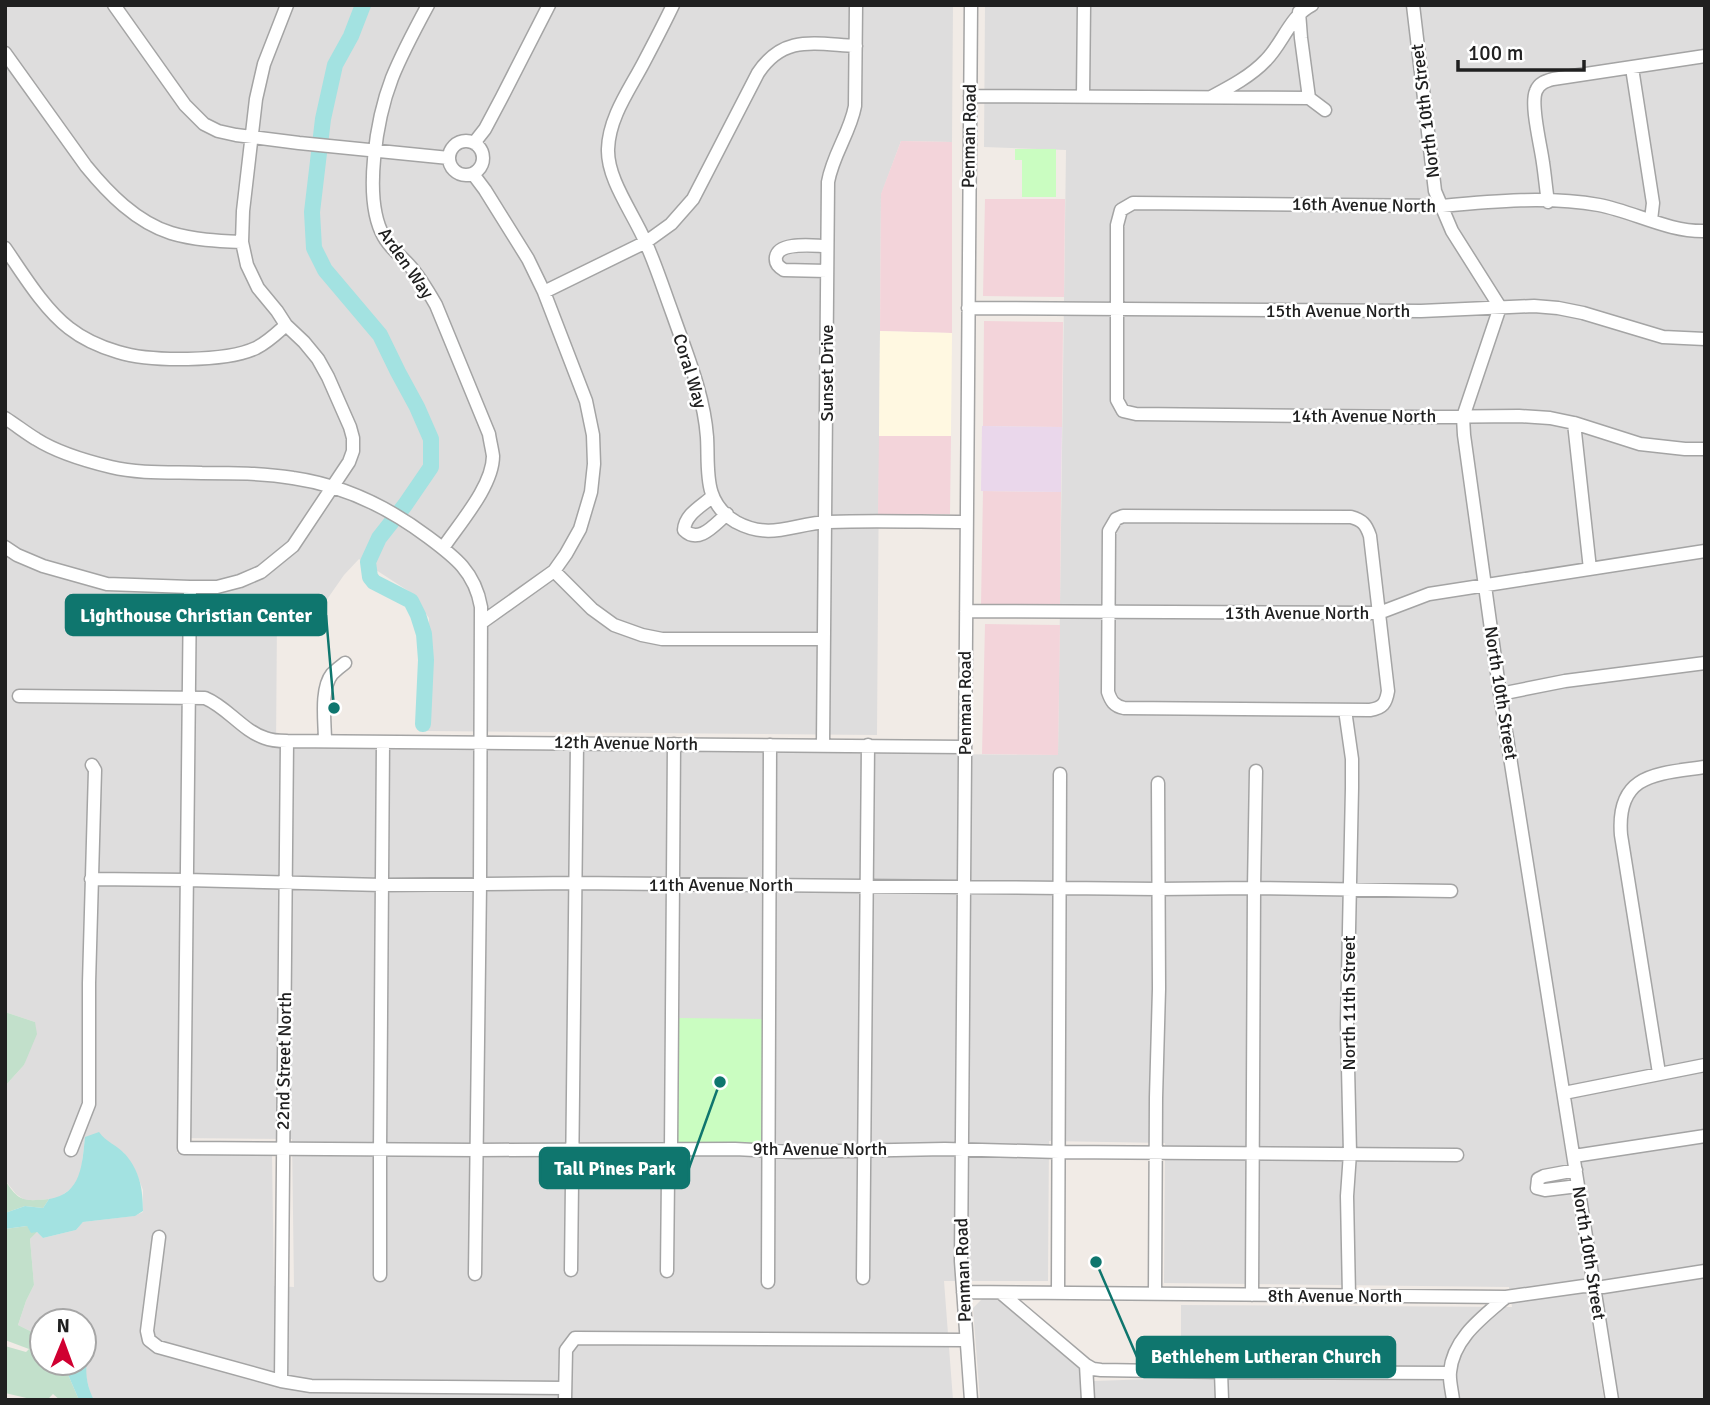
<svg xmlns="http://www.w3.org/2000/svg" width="1710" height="1405" font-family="Signika,sans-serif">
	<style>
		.residential { fill: #dedddd; fill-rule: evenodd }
		.commercial { fill: #f3d4da }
		.industrial { fill: #ead7eb }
		.education { fill: #fff8e1 }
		.wetland { fill: #c2e0cb }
		.park { fill: #cafdc1 }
		.water { fill: #a3e2e1 }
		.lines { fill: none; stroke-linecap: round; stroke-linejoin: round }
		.river { stroke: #a3e2e1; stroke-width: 16 }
		.minor-casing { stroke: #a4a4a4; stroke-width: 15 }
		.minor { stroke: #fff; stroke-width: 12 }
		.labels { text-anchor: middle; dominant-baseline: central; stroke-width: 5; stroke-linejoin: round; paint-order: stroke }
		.street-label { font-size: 18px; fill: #202020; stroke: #fff }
		.leader { fill: none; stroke: #0f766e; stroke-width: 2.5 }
		.callout-dot { fill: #0f766e; stroke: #fff; stroke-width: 2.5 }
		.callout { fill: #0f766e; stroke: #0f766e; stroke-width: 2.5 }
		.callout-label { font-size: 19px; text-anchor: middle; font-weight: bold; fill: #fff }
	</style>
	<rect width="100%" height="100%" fill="#f1ebe6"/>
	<path class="residential" d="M5,5H953L952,142L901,141L881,195L877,735L427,731L429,618L410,592L359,559L344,575L314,618H277L276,748L1058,755L1066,150L984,147L985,5H1354L1355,7L1364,5H1705V1130L1578,1150L1575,1125H1561L1604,1400H980L973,1308L983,1298H996L1094,1381L1181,1378V1305L1512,1307L1509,1287L1164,1283L1165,1143L1049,1141L1048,1281H944L953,1400H94L90,1393L85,1372L87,1359L84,1357V1321H42V1337L18,1325L26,1301L34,1285L30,1239L37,1232L43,1238L76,1230L83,1222L134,1216L143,1212V1190L136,1172L124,1153L103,1138H85L81,1172L75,1185L59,1198L26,1201L16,1194L5,1180V1086L24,1065L35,1022L5,1012ZM177,1138L292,1139L294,1287L274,1286L272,1155L177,1153Z
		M1705,1143V1400H1618L1580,1162Z"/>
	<path class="commercial" d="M901,141L952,142V333L880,331L881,194Z
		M985,199H1065L1064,297L983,296Z
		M984,321L1063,322L1062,427L983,426Z
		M879,436H951L950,514H878Z
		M983,491L1061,492L1060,607L981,605Z
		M985,624L1060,625L1058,755L982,754Z"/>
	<path class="industrial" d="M982,426L1062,427L1061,492L981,491Z"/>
	<path class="education" d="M880,331L952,333L951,436H879Z"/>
	<path class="wetland" d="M5,1012L35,1022L37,1034L24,1065L5,1086Z
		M5,1180C19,1203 25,1201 49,1199L43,1208L25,1206L5,1213Z
		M27,1226L37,1232L30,1239L34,1285L26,1301L18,1325L42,1337V1363H63L79,1400H60L53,1394L47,1400H35L5,1393V1346L26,1352L29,1349L5,1340V1229Z"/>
	<path class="park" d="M1015,149H1056V197H1022V160H1015Z
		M678,1018L764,1019V1146L675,1144Z"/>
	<path class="water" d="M99,1132C106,1142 117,1145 125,1154C140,1171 143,1190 143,1211L135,1216L83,1222L76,1230L43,1238L37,1232L31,1233L27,1226L5,1229V1213L25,1206L43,1208L49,1199C82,1194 82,1164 85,1137Z
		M84,1357L87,1359C85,1373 87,1387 94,1400H79L63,1363H84Z"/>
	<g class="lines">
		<path class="river" d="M363,5L351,36L335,65L323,119L312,212L314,248L325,270L380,335L398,372L417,407L431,439V467L405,505L379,538L368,562L370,577L374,582L411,601L418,615L424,634L426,660L423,724"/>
		<g class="minor-casing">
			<path id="minor" d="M114,5L185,105L204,124L218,131L236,135L299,143L449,158
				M428,5C415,29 402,53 392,78C377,117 362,199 384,237C390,248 400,255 409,265C420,277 428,291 436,305L489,434C490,441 492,449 493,456C493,486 459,524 443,548
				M673,5C664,24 654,43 644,62C630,89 609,117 608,149C607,179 633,213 645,241C656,265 664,291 673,315C687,355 704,395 707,437C709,470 702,502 736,522C771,541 794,523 829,522C875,520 921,522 966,522
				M971,5L961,1261L971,1400
				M1413,5L1435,191L1452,231L1500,307L1463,417L1464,435L1500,694L1612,1400
				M1299,12L1301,38L1309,98
				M5,53L86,166C108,193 136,222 171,233C194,240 219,241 242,242
				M1632,68L1653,203L1651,220
				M970,96L1309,98
				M1083,96L1084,5
				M1211,97C1230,87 1251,76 1266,60C1283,43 1290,16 1312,5
				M1309,98L1325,110
				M449 158a17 17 0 1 1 34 0a17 17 0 1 1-34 0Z
				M474,143L485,129L502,97L549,5
				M473,174L485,190L528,259L544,292L586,401L593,435L594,464L591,492L580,529L566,554L554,571L481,623
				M1548,202C1546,189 1545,176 1543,163C1541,146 1530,105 1536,91C1539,83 1546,81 1553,79L1705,56
				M1705,231C1668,232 1635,212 1599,205C1548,196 1494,201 1442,206L1133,203L1121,210L1117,225V400L1123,411L1136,414L1417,417L1519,416L1550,418L1574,423L1640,444L1685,449H1705
				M5,248C23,274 44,309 69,328C83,339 101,347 118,352C150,362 226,362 256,348C268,342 277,333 286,325
				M827,271L784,270C779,267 775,264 776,257C779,241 814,246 827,246
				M544,292L646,242L671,224L693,199L758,73C784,34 815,44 856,46
				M968,308L1421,311L1534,306L1558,308L1583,313L1663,337L1705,339
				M5,418C16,425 26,433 36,439C58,453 86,461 111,467C140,474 172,472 202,473C232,473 263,473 293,478C342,485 388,507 428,537C455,557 475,572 481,607L480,884L475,1274
				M1574,423L1590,569
				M713,496C702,506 685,514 684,530C699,545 715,524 727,514
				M1123,516L1351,517C1362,520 1366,524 1370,536L1388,691C1386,703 1383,708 1370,710L1124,708C1114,706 1111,701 1108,692L1109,531L1116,519Z
				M5,547L17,555L43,566L107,584L190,587H217L240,581L261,572L293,546L349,462L353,451V438L350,427L328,377L318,359L304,342L286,325L277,311L258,288L247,265L242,242L243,211L256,99L264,64L287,5
				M554,571L592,609L614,625L642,635L662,639H824
				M190,587L184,1148L476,1150L735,1149L794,1152L945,1149L1059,1152L1457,1155
				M966,611L1379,613L1429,594L1705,551
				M1500,694L1565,681L1705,663
				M19,696L205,698C227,707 243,731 265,738C272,741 280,741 287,741L964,747
				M1345,710L1352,759V788L1347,1024L1350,1153L1347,1196L1349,1296
				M325,741C325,723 320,689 332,674C336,670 341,666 345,663
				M823,745L828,182C833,154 850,133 855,106L856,5
				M91,879L187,880L382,885L575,883L1157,889L1254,888L1451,891
				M1659,1073L1621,835C1616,773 1657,774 1705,767
				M1564,1093L1705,1065
				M71,1150L89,1104V983L95,770L92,765
				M1574,1156L1705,1136
				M1576,1170L1544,1176L1538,1179L1537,1188L1545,1190L1578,1186
				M159,1237L147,1331L149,1340L158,1347L281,1381L311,1386L565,1388
				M571,1270L577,743
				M667,1271L668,1177L671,1149L674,744
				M380,1275V1150L383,742
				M863,1278L868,745
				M768,1282L770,745
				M963,1292L1506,1297L1584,1286L1603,1287L1705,1271
				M1001,1293L1086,1365L1088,1400
				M1058,1293L1060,774
				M1155,1294L1156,1098L1159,989L1158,783
				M1252,1295L1254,888L1256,771
				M1086,1365L1093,1369L1101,1370L1221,1372L1450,1373
				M1221,1372L1222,1400
				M281,1381L287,741
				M565,1400L566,1350L575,1338L966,1340
				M1453,1400C1452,1391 1449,1380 1450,1372C1453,1338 1483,1317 1506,1297"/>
		</g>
		<use href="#minor" class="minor"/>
	</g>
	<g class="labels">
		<g class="street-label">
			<text transform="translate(1425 111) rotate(-97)">North 10th Street</text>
			<text transform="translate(969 136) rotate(-89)">Penman Road</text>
			<text transform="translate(1364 205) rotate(1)">16th Avenue North</text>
			<text transform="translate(406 263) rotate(55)">Arden Way</text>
			<text x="1338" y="311">15th Avenue North</text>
			<text transform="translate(690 371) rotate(73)">Coral Way</text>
			<text transform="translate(827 373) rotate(-90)">Sunset Drive</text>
			<text x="1364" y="416">14th Avenue North</text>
			<text x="1297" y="613">13th Avenue North</text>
			<text transform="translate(1501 693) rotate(81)">North 10th Street</text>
			<text transform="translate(965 703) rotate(-90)">Penman Road</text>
			<text transform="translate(626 743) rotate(1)">12th Avenue North</text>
			<text x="721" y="885">11th Avenue North</text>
			<text transform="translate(1349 1003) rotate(-90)">North 11th Street</text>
			<text transform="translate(284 1061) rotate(-89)">22nd Street North</text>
			<text x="820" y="1149">9th Avenue North</text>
			<text transform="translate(1589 1253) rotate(81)">North 10th Street</text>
			<text transform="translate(963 1270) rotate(-92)">Penman Road</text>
			<text x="1335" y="1296">8th Avenue North</text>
		</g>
	</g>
	<path class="leader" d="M334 708L326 615M720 1082L689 1168M1096 1262L1137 1357"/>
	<g class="callout-dot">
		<circle cx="334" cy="708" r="7"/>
		<circle cx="720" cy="1082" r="7"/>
		<circle cx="1096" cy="1262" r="7"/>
	</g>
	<g class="callout">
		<rect x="66" y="595" width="260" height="40" rx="7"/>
		<rect x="540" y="1148" width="149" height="40" rx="7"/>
		<rect x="1137" y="1337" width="258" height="40" rx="7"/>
	</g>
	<g class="callout-label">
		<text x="196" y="622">Lighthouse Christian Center</text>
		<text x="615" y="1175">Tall Pines Park</text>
		<text x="1266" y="1363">Bethlehem Lutheran Church</text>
	</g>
	<rect width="1710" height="1405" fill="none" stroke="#202020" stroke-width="14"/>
	<g transform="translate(63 1342) rotate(1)"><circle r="33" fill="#ffffff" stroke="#a6a6a6" stroke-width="2"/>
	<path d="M0-5L12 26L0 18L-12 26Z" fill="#d00031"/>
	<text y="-10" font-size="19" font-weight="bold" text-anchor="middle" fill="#202020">N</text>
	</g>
	<path d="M1458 60v10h126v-10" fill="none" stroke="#202020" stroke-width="3.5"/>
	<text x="1468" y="60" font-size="21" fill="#202020" stroke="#ffffff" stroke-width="5" paint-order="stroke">100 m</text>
</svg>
